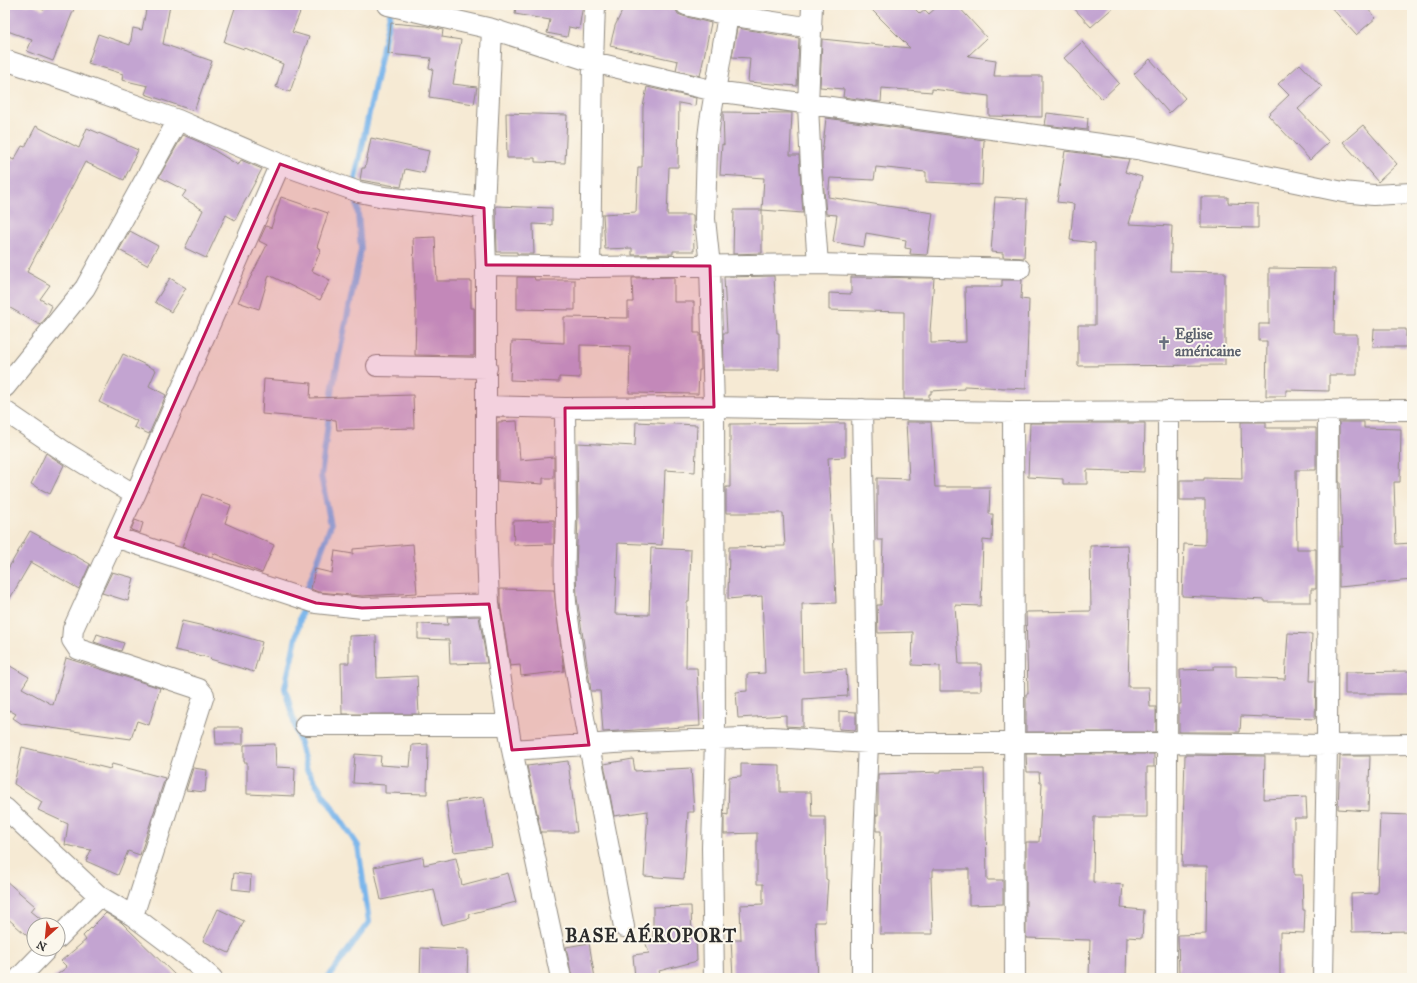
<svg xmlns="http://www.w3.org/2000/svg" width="1417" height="983" font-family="'IM FELL Great Primer',serif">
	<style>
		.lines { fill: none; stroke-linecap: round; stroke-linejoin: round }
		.stream { stroke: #79b5eb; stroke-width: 6 }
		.building { fill: #c3a4d1 }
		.minor-casing { stroke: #908a80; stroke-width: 22 }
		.minor { stroke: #fff; stroke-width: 20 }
		.marked { fill: #c2185b; fill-opacity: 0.2; stroke: #c2185b; stroke-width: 3; stroke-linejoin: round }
		.labels { text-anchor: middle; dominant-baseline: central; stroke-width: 4; stroke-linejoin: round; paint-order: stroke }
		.worship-label { font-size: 15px; font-weight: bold; fill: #5b616d; stroke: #fbf7ec; text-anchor: start }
		.district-label { font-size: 19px; font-weight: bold; letter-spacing: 1px; fill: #2b2b2b; stroke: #fbf7ec }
	</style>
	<rect width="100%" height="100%" fill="#fbf7ec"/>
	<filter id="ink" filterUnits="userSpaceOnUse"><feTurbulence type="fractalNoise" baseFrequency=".025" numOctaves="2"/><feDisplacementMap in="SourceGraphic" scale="8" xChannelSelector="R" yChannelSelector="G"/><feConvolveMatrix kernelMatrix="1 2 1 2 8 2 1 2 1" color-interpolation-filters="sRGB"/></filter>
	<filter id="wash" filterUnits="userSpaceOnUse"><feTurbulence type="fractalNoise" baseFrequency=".012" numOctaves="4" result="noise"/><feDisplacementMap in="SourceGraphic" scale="16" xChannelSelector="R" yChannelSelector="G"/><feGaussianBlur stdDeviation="0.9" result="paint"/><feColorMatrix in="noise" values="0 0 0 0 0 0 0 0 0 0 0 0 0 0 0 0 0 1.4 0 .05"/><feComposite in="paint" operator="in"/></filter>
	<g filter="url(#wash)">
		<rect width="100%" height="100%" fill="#f6ead4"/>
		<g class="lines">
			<path class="stream" d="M328,978L369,922L358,846L307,770L285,688L306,592L331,525L321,476L333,386L361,249L355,179L391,9"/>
		</g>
		<g id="blocks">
			<path class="building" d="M5,5H32L44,10L46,5H65L74,9L53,61L27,51L32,40L5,30Z
				M147,5H170L163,44L212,61L194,111L145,94L148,86L122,80L123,74L88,63L98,34L130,45L133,28L142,30Z
				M236,5H303L292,32L309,37L290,92L276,87L283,64L245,48L244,49L224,42Z
				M516,5H583L579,29L569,27L567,37L547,33L550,20L515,14Z
				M625,5H649L655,7L676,10L678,14L683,16L711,23L700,76L676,70L678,61L610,46L615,26Z
				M867,5H911L920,14L925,10L929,14L939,5H957L987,38L968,56L996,60L994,76H1042V117L989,116V96L932,89V92L882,88L881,102L843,97L844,89L820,87L822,39L910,48Z
				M1071,5H1116L1091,27Z
				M1329,5H1364L1376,18L1356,35Z
				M391,23L426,26L443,30L442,37L461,40L453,84L477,87L474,104L429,97L433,69L429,68L431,58L388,54Z
				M737,28L799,38L797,86L748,82L750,58L732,57Z
				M1082,42L1119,83L1102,99L1064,58Z
				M1150,59L1185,98L1169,113L1134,74Z
				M1300,64L1322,87L1298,109L1329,142L1310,160L1268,115L1289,95L1278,84Z
				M647,87L696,98L695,106L679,103L678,167H669L667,215H693L694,251H673V254L632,255V248L605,249L603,214L636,212L638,167H642L643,107Z
				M723,112L792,113L790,155H799L803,213L762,210L764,178L720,175L722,144L724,145Z
				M506,113L567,115L565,163L535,162V158H507Z
				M1047,113L1088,118L1087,130L1045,125Z
				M826,118L984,140L982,185L926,182V172L876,167L874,180L830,178L828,197L933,213L927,255L910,254L911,249L905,248L906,240L866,233L864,247L833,242L837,215L826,214L822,167V155Z
				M1363,125L1397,164L1378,182L1343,142Z
				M36,126L79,148L87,128L138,150L124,180L85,162L27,272L50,285L40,299L52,306L46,318L40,325L5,305V156L14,160L22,146L25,147Z
				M183,135L202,143L238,165L241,160L262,169L235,220L226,215L206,258L185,248L203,210L182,197L186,191L159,177Z
				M371,138L429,151L424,173L405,169L401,187L360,180L362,168H365Z
				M1065,151L1129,159L1125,172L1142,177L1129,224L1172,226L1170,271L1225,272V365L1078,366V325H1095V243L1070,240L1074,204L1057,202Z
				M281,197L328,213L317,247L321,249L312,271L330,280L320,300L269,275L259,309L238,302L267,245L259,241L266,226L271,228Z
				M995,197L1027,199L1024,258L1003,257V253L991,252Z
				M1201,197H1228V203L1258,204V228L1201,227Z
				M496,206L552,208V225L533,224L534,254H517V252H497Z
				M734,210H762V253L733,254Z
				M130,231L158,246L147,265L119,250Z
				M435,237L437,281H471V308H474V356L415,355L416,315L413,238Z
				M1269,268L1335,269L1334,334H1357V375H1329V391L1286,390V396H1266L1267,341H1259V324H1269Z
				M774,276L777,333H779V370H724L723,333H727L724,277Z
				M517,277H534L535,280H575V310L517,309Z
				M674,277V302H694V333H700L701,370H699L698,394L629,393L630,346L580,345V378L559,377V382L510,380L512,341L564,343V317L628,318V302H633L632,278Z
				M851,277L934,278L930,332H931V343L966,342L965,287H1002V280H1022L1021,299L1029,300L1026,389L964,386V389L931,391V394H929V399H904V312L829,310V293L851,294Z
				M170,278L186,288L171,312L155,302Z
				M1374,329H1406V347H1373Z
				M123,354L156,370L149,386L166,395L149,434L134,427L137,421L99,402Z
				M264,379L311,383L310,398L413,395L414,428L337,430L336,420L262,414Z
				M517,421L520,460L554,457V478H543V484L498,481V422Z
				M636,422L697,425L695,472L665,470L662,545L618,543L615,614L649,615L651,548L691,550L689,602H687L686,668H697L700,726L603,732L600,691H591L577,598L576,570L578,517L577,443L635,446Z
				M906,422H931L935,487H990L989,514H993L992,541L983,540L981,606L955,605L959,664H981V691H940V666L912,665L913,632L878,633L877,605H881L883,540H877V478L909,479Z
				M1241,422H1266V428H1316V470H1296L1297,549H1316V589H1311V602H1265V600L1182,596L1184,544L1205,545V500H1180V480H1204V478L1242,479Z
				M1339,422H1364V428L1401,429L1400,482H1394L1396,544L1412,543V580L1339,587V546H1342L1340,482H1339Z
				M845,423V457L828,458L834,550L836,603L802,604L803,672L846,669L848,696L803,699V727L786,726V715L738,718L736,692L747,691V674L765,673L762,596L728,599L729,547L785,546L783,513H726V487H730V424Z
				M1030,423H1145L1144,472L1087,470V484H1063V479L1028,477Z
				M46,453L64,465L50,494L31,484Z
				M202,494L231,505L225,523L274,545L262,573L213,553L212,557L182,547Z
				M135,520L143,523L140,533L131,530Z
				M554,520V544L514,545L513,521Z
				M30,531L90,564L79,589L31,562L5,607V574Z
				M413,544L417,593L362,596L318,592L311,589L315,569L332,573L335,551L353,554V549Z
				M1128,545L1130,602L1128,687H1149L1150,707H1156V732H1026V694H1028L1026,612L1091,611L1090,546Z
				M112,572L134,578L128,601L102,593Z
				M500,589L554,590L564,671L521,676L520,665L510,666L500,603Z
				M479,616L487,663L450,664L449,640L418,639V624L448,625L447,617Z
				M182,621L217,629L262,642L254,672L210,659L211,658L175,650Z
				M1288,633L1312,634L1310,681H1316L1315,719L1241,716L1240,732H1179V704H1181L1180,670L1214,669V666H1236V677L1285,679Z
				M97,634L124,643L121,651L94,642Z
				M376,635L377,678L417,676L419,714H342L341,663H349V636Z
				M66,658L160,688L149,725L137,721L131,739L22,724L13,718L16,714L9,710L5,718V663L29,677L22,688L53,705Z
				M1409,671L1410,694H1345V672Z
				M839,711L856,712V730L839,729Z
				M215,727H243V744H216Z
				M275,744L276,767L295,768L294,796L247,794V762H244V745Z
				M428,744L427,794L385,793V785L353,783L355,754L381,756L380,765L410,767L412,745Z
				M22,747L110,769L112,764L165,778L140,855L128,851L118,875L86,861L91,850L65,845L68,824L38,810L42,802L14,784Z
				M1026,754H1154V767H1147V817H1094L1093,882L1123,885L1121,908L1144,910L1142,938L1127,937L1126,978H1089L1090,940L1026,938V842H1039L1042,783H1040L1039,772H1027Z
				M1185,755L1265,756L1264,799L1306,797L1307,818H1294V875H1302L1303,910H1305L1304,933L1280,932V978H1179L1178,935L1206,934L1207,866H1182Z
				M1340,756H1370L1368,811L1338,809Z
				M633,759L635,771L691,768L694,812H688L684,879L644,876L648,811L614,816L604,764Z
				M568,761L577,832H541L527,766Z
				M741,764L780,765V792H811L812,817H825L826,879L828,880L825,922H815L818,978H733L731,940H741L740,905L763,904V884H757V833L724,834V814L728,815L729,777L741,776Z
				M193,768L207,770L205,792L186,790Z
				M984,769L985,818H986L987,880H1003V904L969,905V869H933V877H931L933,934H880L881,831H876V815H878V774L941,772V770Z
				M484,797L492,847L454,852L446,802Z
				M1380,814L1412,815V931L1352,932L1351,894L1377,893Z
				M423,857L424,865L456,858L462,885L508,873L516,902L469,914L470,918L442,925L434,889L381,900L374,867Z
				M234,873L251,875L250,891L232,889Z
				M5,880L35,906L31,911L48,925H34V942L5,916Z
				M691,906L692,939H696L697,961L659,971L661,978H635L633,955L649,953L645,941L653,940V907Z
				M218,909L244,921L229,953L203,941Z
				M106,913L121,922L178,978H53L67,967L61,961L86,940L83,936Z
				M589,943L595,978H572L566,947Z
				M421,948L468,950L467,978H420Z"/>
		</g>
	</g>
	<g filter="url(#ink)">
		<use href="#blocks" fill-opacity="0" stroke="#908a80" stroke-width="1"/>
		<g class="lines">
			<g class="minor-casing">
				<path id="minor" d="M388,5L492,29L593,62L715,91L1137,149L1343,192L1373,195L1412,193
					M686,5L728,15L812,28
					M812,5L808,105L811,168L818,264
					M492,29L484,208L486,265V523L489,604L512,750L561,978
					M5,60L65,80L178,120L280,164L359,192L384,197L484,208
					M486,265L590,267L818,264L1020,269
					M590,267L593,62L595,5
					M377,366L487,368
					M5,387L85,288L178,120
					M487,406L565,408L714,407L1013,412L1412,410
					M565,408C565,445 566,481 566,517C565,548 563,580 567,611C581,717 605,822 624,927
					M5,411L65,452L135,495
					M1013,412L1015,978
					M115,537L316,603L362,608L489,604
					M305,725H508
					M512,750L614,743L772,737L868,743H1166L1327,745L1412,744
					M5,808L99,896L133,916L190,959L212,978
					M133,916L204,695L199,689L78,649L72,640L73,629L126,513L135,495L280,164
					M58,938L99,896
					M19,978L47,949
					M714,978L712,848L715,739L714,407L710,266L705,219L707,146L710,121L728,15
					M862,978V885L868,743L862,409
					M1166,978C1166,789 1169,600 1168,411
					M1323,978L1327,745L1328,410"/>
			</g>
			<use href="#minor" class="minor"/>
		</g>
	</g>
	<path class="marked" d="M280,164L359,192L484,208L486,265L710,266L714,407L565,408L567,610L589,745L512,750L489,604L362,608L316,603L115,537Z"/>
	<defs>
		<g id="church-bare" transform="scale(1.08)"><path d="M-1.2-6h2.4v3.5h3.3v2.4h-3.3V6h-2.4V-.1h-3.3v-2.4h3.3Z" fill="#6b7280" stroke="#fbf7ec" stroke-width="2.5" paint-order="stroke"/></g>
	</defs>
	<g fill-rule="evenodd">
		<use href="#church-bare" x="1164" y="343"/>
	</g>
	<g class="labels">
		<g class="worship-label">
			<text x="1175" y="334">Eglise<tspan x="1175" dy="17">américaine</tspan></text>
		</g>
		<g class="district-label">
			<text x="651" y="935">BASE AÉROPORT</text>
		</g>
	</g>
	<rect width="1417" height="983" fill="none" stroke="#fbf7ec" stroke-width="20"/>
	<g transform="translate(46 937) rotate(207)"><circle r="19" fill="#fbf7ec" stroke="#a8a59f"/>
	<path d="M0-3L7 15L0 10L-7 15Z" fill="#c8321e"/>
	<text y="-6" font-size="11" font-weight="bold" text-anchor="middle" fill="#2b2b2b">N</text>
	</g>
</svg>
